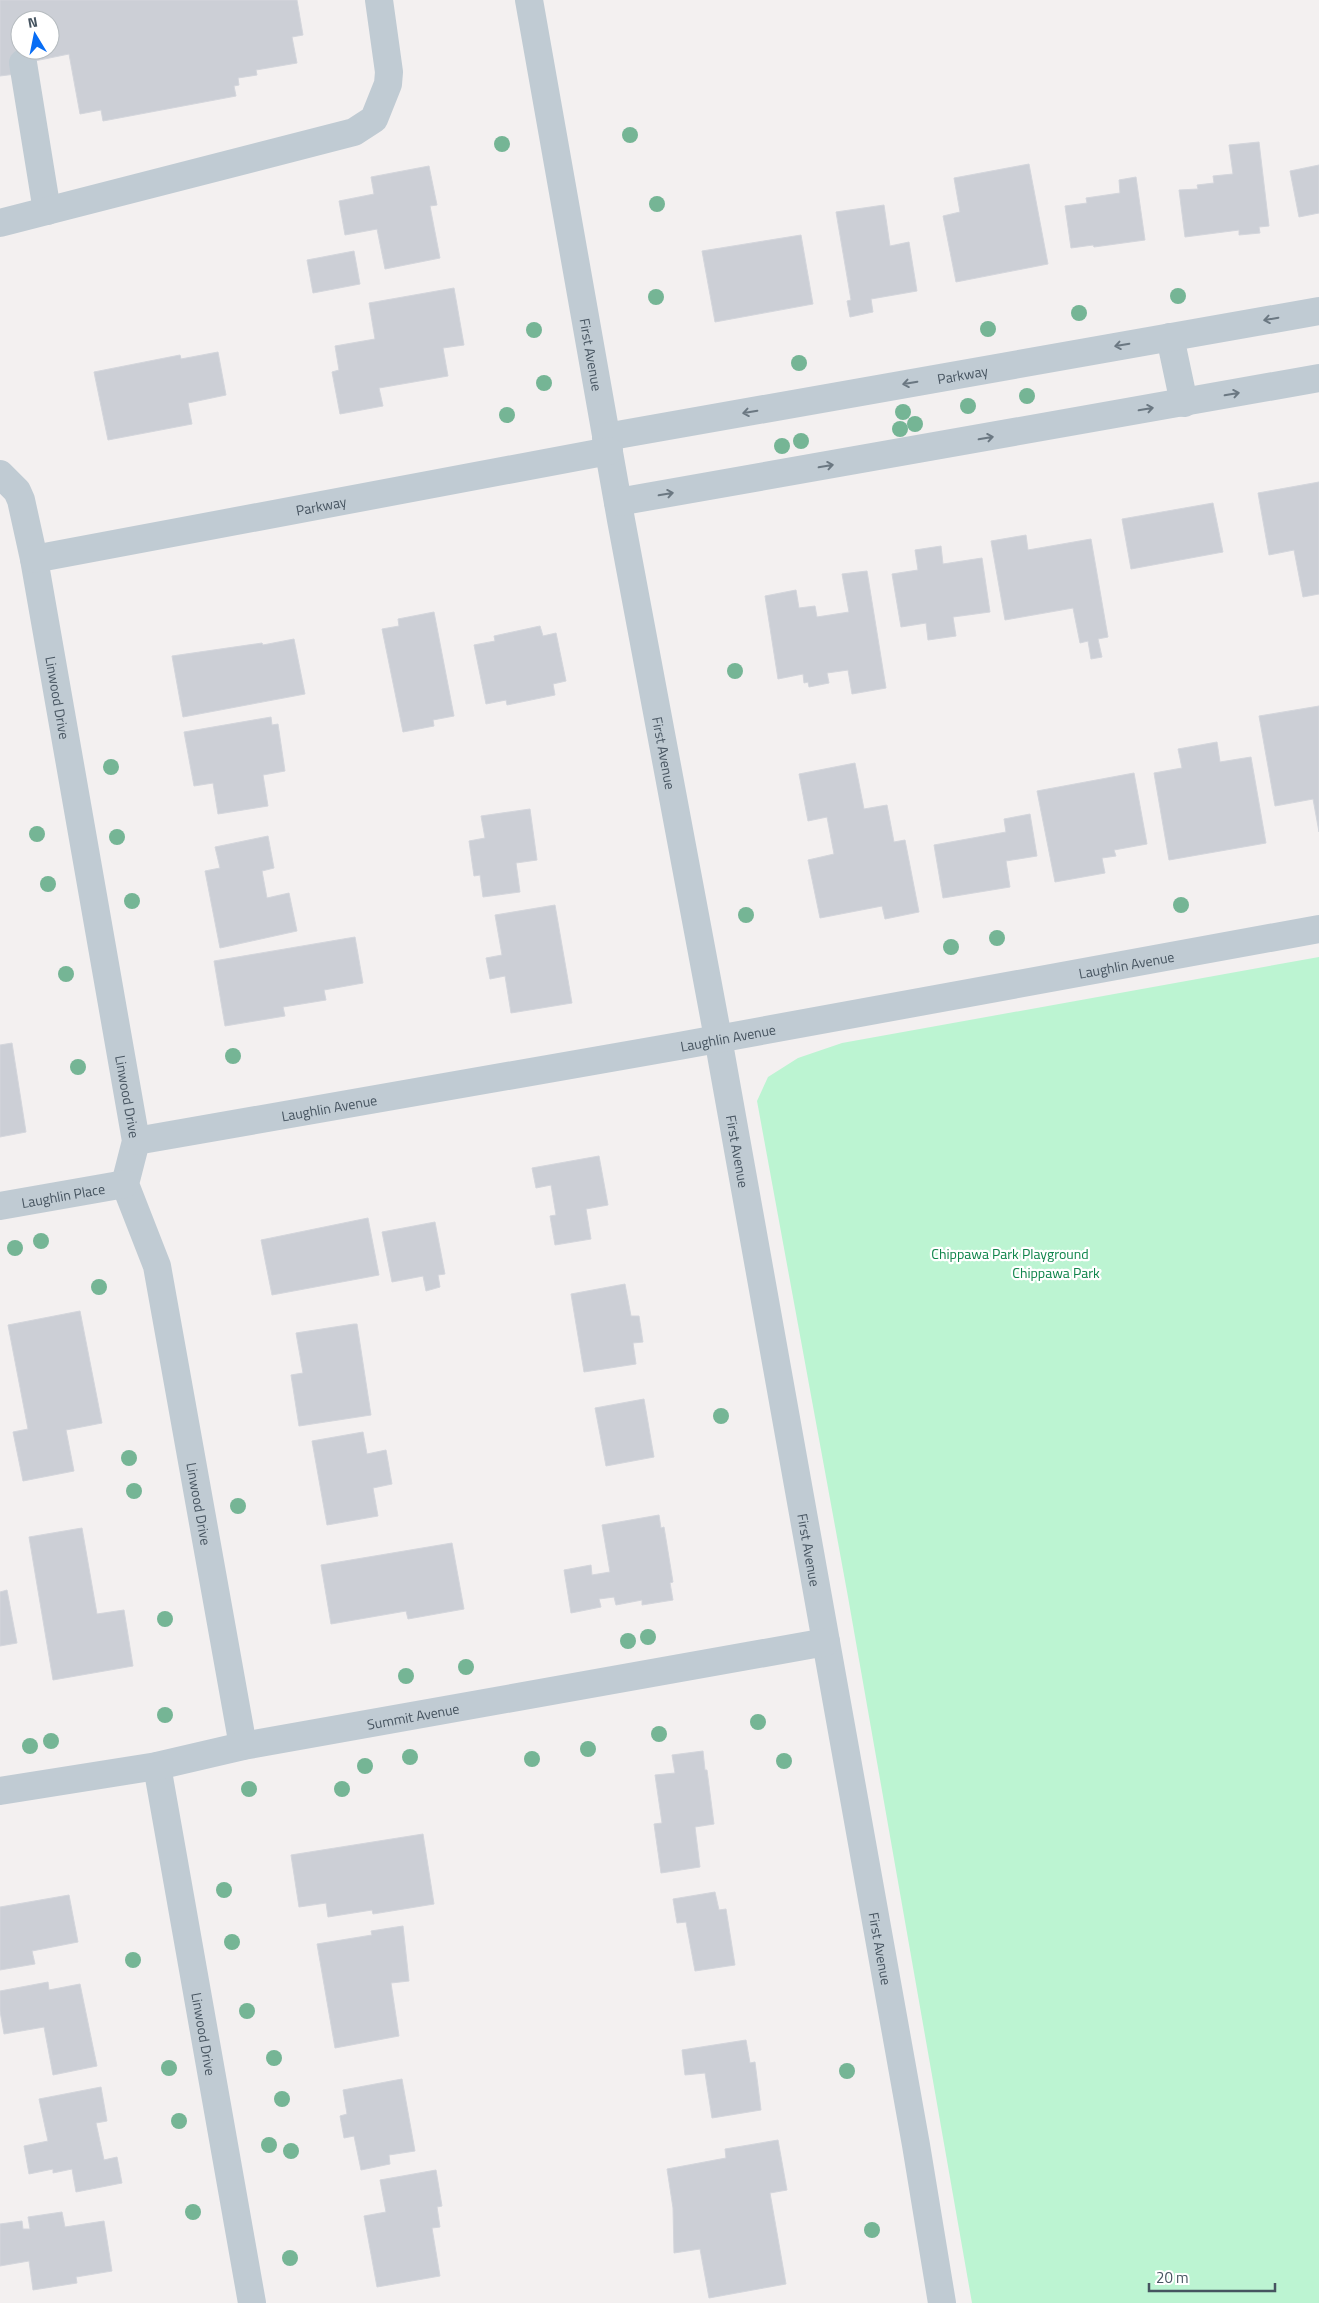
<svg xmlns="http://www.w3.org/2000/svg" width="1319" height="2303" font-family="'Titillium Web',sans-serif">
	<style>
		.green { fill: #bcf4d2 }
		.building { fill: #cccfd6; stroke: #d4d6dc; fill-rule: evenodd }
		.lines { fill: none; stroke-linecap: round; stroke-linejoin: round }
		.minor { stroke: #c0cbd3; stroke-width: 28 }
		.tree { fill: #75b595 }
		.oneway { stroke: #6b7882 }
		.labels { text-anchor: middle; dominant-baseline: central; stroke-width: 4.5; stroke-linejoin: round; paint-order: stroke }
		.street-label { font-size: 14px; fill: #465460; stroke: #fff }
		.park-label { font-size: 14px; fill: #0e844a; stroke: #fff }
	</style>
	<rect width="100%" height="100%" fill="#f3f0f0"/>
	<path class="green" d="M1319,957V2303H972L848,1597L757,1101L768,1077L798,1058L842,1043Z"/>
	<path class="building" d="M0,0H297L303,35L292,37L297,63L256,70L257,75L238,78L239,85L234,86L236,96L103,121L101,110L80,114L69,54L15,65L16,74L0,76ZM20,20H50V50H20Z
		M1259,142L1269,226L1259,227L1260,233L1239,235V230L1185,237L1179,190L1198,189L1197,185L1214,183L1213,176L1233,174L1229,145Z
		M1029,164L1048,264L956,282L943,216L960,212L954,178Z
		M1319,165V213L1299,217L1290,171Z
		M429,166L437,205L430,206L440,258L385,269L377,229L345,235L339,201L374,194L371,177Z
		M1136,177L1145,240L1094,247L1093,245L1071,248L1065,206L1087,203L1086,198L1120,193L1119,180Z
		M884,205L890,246L909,242L917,291L871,299L873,312L850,317L847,301L851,300L836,212Z
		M801,235L813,304L715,322L702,251Z
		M354,251L360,284L313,293L307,260Z
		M454,288L464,345L443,348L448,376L379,388L383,406L340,414L332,372L339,370L335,346L375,339L369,303Z
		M218,352L226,395L188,403L192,424L108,440L94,372L180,355L181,359Z
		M1319,482V594L1303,597L1294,550L1269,555L1258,493Z
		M1213,503L1223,552L1131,569L1122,519Z
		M1026,535L1028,550L1091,539L1108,637L1098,639L1102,657L1091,659L1088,641L1080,643L1073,608L1005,620L991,541Z
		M941,546L943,564L982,558L990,612L953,617L956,636L928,640L926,623L901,627L892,574L918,570L915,550Z
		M867,571L886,688L852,694L848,670L827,673L829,683L809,687L808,682L804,683L803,674L778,679L765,596L796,590L799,608L815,606L817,617L849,612L842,574Z
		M434,612L454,716L433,720L434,726L403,732L382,629L399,626L398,619Z
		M540,626L543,636L556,633L566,681L553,684L555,695L507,705L506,700L486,704L474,645L495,641L494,636Z
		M294,639L305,694L183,717L172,656L262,643L263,645Z
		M1319,706V832L1313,799L1275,806L1259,716Z
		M271,717L272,725L278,724L285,771L263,775L268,806L218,814L213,783L194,786L184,732Z
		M1217,742L1220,762L1251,757L1266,843L1169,860L1154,773L1182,768L1178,749Z
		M855,763L864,809L887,805L894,842L905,840L919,912L885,919L882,906L820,918L808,860L834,854L827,817L808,821L799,774Z
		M1134,773L1147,844L1114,850L1116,856L1102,858L1105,873L1055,882L1037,791Z
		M530,809L537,860L516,863L520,892L483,897L480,875L474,876L469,841L485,838L481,816Z
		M1030,814L1037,856L1006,861L1010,887L943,898L934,845L1006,832L1004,819Z
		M268,836L274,868L262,871L267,898L289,893L297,931L220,948L205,871L220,868L215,847Z
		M555,905L572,1003L511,1013L505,976L490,979L486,958L502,955L495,915Z
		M355,937L363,983L324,990L326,1000L283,1007L285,1016L225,1026L214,961Z
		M12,1043L26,1132L0,1137V1045Z
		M599,1156L608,1205L586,1209L591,1239L555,1245L550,1216L556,1215L551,1185L536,1188L532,1168Z
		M368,1218L379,1275L272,1295L261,1240Z
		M435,1222L445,1274L438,1275L440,1287L426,1291L423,1276L392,1282L382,1232Z
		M625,1284L631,1316H639L643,1342L633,1343L636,1364L584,1372L571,1294Z
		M80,1311L102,1423L66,1430L74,1471L23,1481L13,1432L28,1429L8,1325Z
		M354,1324H357L371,1415L299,1426L291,1375L303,1373L296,1333Z
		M644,1399L654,1457L606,1466L595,1408Z
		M363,1432L367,1454L386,1450L392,1484L373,1488L378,1516L327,1525L312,1441Z
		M659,1515L661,1528L664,1527L673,1582L670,1583L673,1600L642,1605V1600L616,1605L614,1597L599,1599L601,1607L571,1613L564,1570L591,1565L592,1575L610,1572L602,1525Z
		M82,1528L97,1614L124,1610L133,1666L53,1680L29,1537Z
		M452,1543L464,1609L408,1619L406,1611L331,1624L321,1565Z
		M7,1590L17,1643L0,1646V1592Z
		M703,1751L705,1770H707L714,1824L695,1827L700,1867L661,1873L654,1824L662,1823L655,1775L675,1773L672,1755Z
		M423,1834L434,1904L373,1914L372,1910L328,1917L326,1903L299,1907L291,1855Z
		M715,1892L719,1910L726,1909L735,1965L695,1971L686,1922L677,1923L673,1899Z
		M69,1895L78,1942L32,1951L35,1964L0,1970V1907Z
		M403,1926L409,1981L391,1983L399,2036L335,2048L317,1944L372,1935L371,1931Z
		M48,1982L49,1990L80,1984L97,2066L53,2075L44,2027L4,2034L0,2011V1991Z
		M746,2040L750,2063L755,2062L761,2110L712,2118L705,2073L685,2075L682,2050Z
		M402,2079L415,2151L389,2155L390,2164L361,2170L354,2136L344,2138L340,2116L347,2114L343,2090Z
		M101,2087L107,2121L96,2123L104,2160L117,2157L122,2183L76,2192L72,2169L53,2173V2169L29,2174L24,2146L48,2141L39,2099Z
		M778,2140L787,2190L770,2193L786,2284L709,2298L700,2249L674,2253L673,2208L667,2169L726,2158L725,2149Z
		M436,2170L442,2206L437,2207L440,2227L432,2228L440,2276L377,2287L364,2216L386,2212L380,2180Z
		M62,2212L65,2227L104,2221L112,2271L76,2277L77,2283L33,2290L29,2261L0,2266V2224L22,2221L23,2229H30L28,2217Z"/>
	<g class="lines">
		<g class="minor">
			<path id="s1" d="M529,0L621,520L718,1038L916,2145L942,2303"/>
			<path d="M23,63L47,211"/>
			<path d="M0,223L354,132L374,119L388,84L389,72L379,0"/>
			<path d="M1170,337L1184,403"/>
			<path id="s2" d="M606,437L1319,311"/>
			<path id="s3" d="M0,474L17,491L21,500L34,559L136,1141L125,1184L157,1266L243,1746"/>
			<path d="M618,502L1319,378"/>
			<path id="s4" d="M34,559L609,451"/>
			<path id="s5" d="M136,1141L679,1046L1319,929"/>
			<path id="s6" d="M0,1206L125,1184"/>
			<path id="s7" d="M157,1766L252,2303"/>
			<path id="s8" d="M0,1791L157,1766L243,1746L826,1642"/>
		</g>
	</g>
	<g class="tree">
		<circle cx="630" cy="135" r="8"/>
		<circle cx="502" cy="144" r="8"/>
		<circle cx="657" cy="204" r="8"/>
		<circle cx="1178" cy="296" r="8"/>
		<circle cx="656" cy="297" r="8"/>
		<circle cx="1079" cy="313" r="8"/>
		<circle cx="988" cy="329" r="8"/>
		<circle cx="534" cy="330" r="8"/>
		<circle cx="799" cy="363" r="8"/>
		<circle cx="544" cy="383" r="8"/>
		<circle cx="1027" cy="396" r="8"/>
		<circle cx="968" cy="406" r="8"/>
		<circle cx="903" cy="412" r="8"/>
		<circle cx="507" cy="415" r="8"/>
		<circle cx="915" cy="424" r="8"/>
		<circle cx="900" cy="429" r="8"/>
		<circle cx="801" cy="441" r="8"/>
		<circle cx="782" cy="446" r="8"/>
		<circle cx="735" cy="671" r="8"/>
		<circle cx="111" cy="767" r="8"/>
		<circle cx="37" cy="834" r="8"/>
		<circle cx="117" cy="837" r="8"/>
		<circle cx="48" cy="884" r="8"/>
		<circle cx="132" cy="901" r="8"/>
		<circle cx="1181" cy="905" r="8"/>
		<circle cx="746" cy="915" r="8"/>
		<circle cx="997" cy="938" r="8"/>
		<circle cx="951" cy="947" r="8"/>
		<circle cx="66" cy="974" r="8"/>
		<circle cx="233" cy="1056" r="8"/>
		<circle cx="78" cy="1067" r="8"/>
		<circle cx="41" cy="1241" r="8"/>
		<circle cx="15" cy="1248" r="8"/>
		<circle cx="99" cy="1287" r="8"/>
		<circle cx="721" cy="1416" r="8"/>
		<circle cx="129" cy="1458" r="8"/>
		<circle cx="134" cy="1491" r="8"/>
		<circle cx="238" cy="1506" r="8"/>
		<circle cx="165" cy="1619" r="8"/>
		<circle cx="648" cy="1637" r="8"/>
		<circle cx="628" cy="1641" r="8"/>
		<circle cx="466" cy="1667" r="8"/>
		<circle cx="406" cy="1676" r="8"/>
		<circle cx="165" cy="1715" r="8"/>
		<circle cx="758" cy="1722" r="8"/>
		<circle cx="659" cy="1734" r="8"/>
		<circle cx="51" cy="1741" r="8"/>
		<circle cx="30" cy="1746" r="8"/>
		<circle cx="588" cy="1749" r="8"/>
		<circle cx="410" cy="1757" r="8"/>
		<circle cx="532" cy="1759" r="8"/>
		<circle cx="784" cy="1761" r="8"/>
		<circle cx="365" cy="1766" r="8"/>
		<circle cx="249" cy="1789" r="8"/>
		<circle cx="342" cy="1789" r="8"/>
		<circle cx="224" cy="1890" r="8"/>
		<circle cx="232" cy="1942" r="8"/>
		<circle cx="133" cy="1960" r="8"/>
		<circle cx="247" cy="2011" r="8"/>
		<circle cx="274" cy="2058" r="8"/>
		<circle cx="169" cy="2068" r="8"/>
		<circle cx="847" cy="2071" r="8"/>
		<circle cx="282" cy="2099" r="8"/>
		<circle cx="179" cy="2121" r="8"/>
		<circle cx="269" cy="2145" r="8"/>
		<circle cx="291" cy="2151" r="8"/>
		<circle cx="193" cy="2212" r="8"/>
		<circle cx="872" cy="2230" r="8"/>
		<circle cx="290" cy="2258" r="8"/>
	</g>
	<defs><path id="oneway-shaft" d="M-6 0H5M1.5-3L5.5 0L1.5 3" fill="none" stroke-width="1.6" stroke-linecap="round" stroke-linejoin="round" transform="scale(1.25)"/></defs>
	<g class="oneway">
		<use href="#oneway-shaft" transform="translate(1271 319) rotate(170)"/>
		<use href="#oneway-shaft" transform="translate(1122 345) rotate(170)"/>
		<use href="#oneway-shaft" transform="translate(910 383) rotate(170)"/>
		<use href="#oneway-shaft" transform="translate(1232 394) rotate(-10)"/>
		<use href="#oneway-shaft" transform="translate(1146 409) rotate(-10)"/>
		<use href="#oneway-shaft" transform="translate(750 412) rotate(170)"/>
		<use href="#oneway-shaft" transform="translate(986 438) rotate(-10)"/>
		<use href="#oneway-shaft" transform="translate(826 466) rotate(-10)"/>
		<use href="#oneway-shaft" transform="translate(666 494) rotate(-10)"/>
	</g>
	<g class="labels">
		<g class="street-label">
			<text stroke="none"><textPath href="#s1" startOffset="360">First Avenue</textPath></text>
			<text stroke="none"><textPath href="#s2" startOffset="362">Parkway</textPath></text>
			<text stroke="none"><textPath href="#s4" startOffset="292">Parkway</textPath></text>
			<text stroke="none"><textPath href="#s3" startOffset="235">Linwood Drive</textPath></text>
			<text stroke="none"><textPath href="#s1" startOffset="765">First Avenue</textPath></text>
			<text stroke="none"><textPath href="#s5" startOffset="1006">Laughlin Avenue</textPath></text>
			<text stroke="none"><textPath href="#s5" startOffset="601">Laughlin Avenue</textPath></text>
			<text stroke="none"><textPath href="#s3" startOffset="640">Linwood Drive</textPath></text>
			<text stroke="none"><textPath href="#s5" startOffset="196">Laughlin Avenue</textPath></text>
			<text stroke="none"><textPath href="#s1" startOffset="1170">First Avenue</textPath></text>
			<text stroke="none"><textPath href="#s6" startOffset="64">Laughlin Place</textPath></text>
			<text stroke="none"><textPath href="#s3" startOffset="1059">Linwood Drive</textPath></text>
			<text stroke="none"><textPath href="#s1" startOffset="1575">First Avenue</textPath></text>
			<text stroke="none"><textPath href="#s8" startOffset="420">Summit Avenue</textPath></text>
			<text stroke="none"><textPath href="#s1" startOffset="1980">First Avenue</textPath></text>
			<text stroke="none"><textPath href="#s7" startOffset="272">Linwood Drive</textPath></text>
		</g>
		<g class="park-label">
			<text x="1010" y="1253">Chippawa Park Playground</text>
			<text x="1056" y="1272">Chippawa Park</text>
		</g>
	</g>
	<g transform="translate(35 35) rotate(350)"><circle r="24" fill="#ffffff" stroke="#b5bbbf"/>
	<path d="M0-4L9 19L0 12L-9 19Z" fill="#086df5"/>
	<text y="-8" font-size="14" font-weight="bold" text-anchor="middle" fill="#465460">N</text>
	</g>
	<path d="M1149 2283v8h126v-8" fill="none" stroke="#465460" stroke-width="2.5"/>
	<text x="1156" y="2283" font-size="15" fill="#465460" stroke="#ffffff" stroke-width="4" paint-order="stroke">20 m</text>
</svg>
